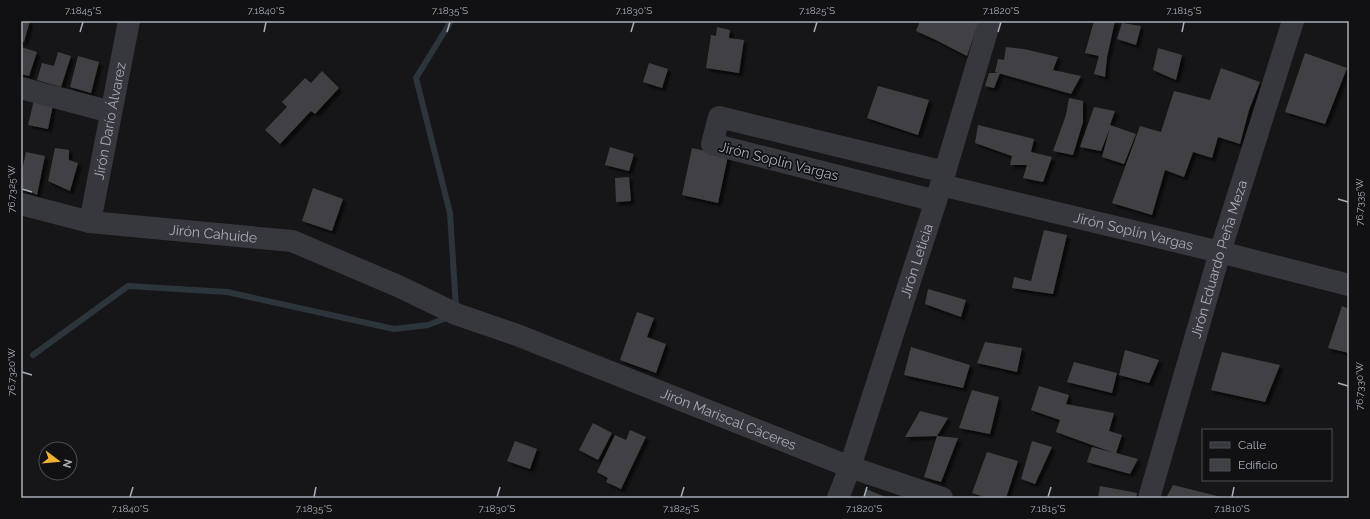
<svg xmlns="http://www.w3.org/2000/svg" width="1370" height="519" font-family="Raleway,sans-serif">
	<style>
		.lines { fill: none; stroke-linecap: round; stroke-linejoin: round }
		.stream { stroke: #2c353c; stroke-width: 6 }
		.building { fill: #404145; filter: url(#shadow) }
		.minor { stroke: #37383d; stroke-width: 22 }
		.ticks { fill: none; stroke: #a8adb8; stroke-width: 1.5 }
		.labels { text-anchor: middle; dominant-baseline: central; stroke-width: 3.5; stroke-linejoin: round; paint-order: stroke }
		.street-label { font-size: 14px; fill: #a8adb8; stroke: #111113 }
		.neatline { fill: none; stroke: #a8adb8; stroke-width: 1.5 }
		.ticks-label { font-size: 10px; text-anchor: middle; fill: #a8adb8 }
	</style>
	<defs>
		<filter id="shadow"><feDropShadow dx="3.5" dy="3.5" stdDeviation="1" flood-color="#0009"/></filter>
	</defs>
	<rect width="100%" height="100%" fill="#161618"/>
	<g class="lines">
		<path class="stream" d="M451,21L416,78L450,213L456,308
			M33,355L128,286L227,292L394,329L428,325L449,317"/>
	</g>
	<path class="building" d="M21,21H30L24,42L21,41Z
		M920,21H979L967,56L936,40L916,31Z
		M1094,21H1115L1107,57L1105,77L1094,74L1099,56L1085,53Z
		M1122,23L1141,26L1136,45L1117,39Z
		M717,27L730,30L729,38L744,40L739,73L706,68L711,35L716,36Z
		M21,47L37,52L29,76L21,74Z
		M1006,47L1024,49L1058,57L1053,70L1081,76L1071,94L995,72L998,59L1004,60Z
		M1158,48L1182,55L1176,80L1153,70Z
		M58,52L71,56L61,87L37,80L42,63L54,66Z
		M1305,53L1347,68L1325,124L1285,112Z
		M78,56L99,62L91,93L70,87Z
		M649,63L668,69L662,88L643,82Z
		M1221,68L1260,82L1249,110L1240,144L1218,137L1212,158L1193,152L1184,177L1165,170L1152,215L1112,203L1140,126L1161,132L1174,91L1210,100Z
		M322,71L339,88L315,114L311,111L280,144L265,130L287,107L282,102L305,78L311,83Z
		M989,73H1000L994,88L985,86Z
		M878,86L929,100L918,135L867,118Z
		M1069,98L1083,101V122L1073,155L1053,151L1066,115Z
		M34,100L53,105L48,129L28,125Z
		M1094,107L1115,111L1110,125L1136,134L1124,164L1102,157L1110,128L1101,151L1080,147Z
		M978,125L1034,139L1031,152L1052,157L1043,182L1023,178L1027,165H1010L1012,156L975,143Z
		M610,147L634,154L629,171L605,165Z
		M55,148L69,150V160L78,163L70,191L48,181Z
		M692,148L728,156L718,203L682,195Z
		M26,152L45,156L37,195L21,187V176Z
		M629,177L631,201L616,202L615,178Z
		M313,188L343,199L332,231L302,221Z
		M1044,230L1067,235L1053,294L1012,288L1014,277L1031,281Z
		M928,289L966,300L961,317L925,304Z
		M1342,306L1349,309V353L1328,348Z
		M637,312L654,318L647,337L666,344L656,373L620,360Z
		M985,342L1022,348L1017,372L977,363Z
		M911,347L970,365L963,388L904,375Z
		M1125,350L1159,360L1149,383L1119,375Z
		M1222,352L1280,365L1265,402L1211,390Z
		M1074,362L1117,373L1112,393L1067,382Z
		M1039,386L1069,395L1066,404L1114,413L1109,431L1122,435L1116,453L1138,459L1130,474L1087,462L1092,447L1114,453L1056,432L1060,420L1031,410Z
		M972,390L999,397L990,434L959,428Z
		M920,411L948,418L937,436L905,437Z
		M593,423L612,433L598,460L579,450Z
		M630,430L646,437L621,489L606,482L608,478L597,472L615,435L626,440Z
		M937,436L958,438L941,482L924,477Z
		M515,441L537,449L530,469L507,461Z
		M1032,441L1052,447L1035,484L1021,479Z
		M987,452L1018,461L1006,498H987L972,493Z
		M1173,485L1221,497V498H1166Z
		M1100,486L1137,493L1136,498H1098Z
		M866,489L888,498H863Z"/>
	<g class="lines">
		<g class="minor">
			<path d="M21,88L111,112"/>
			<path id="s1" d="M941,185L1220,252L1349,285"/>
			<path d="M936,201L712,144L719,117L945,172"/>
			<path id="s2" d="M21,204L90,222L292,241L398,286L456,314L517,335L850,467L942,498"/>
			<path id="s3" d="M90,222L129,21"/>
			<path id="s4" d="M838,498L850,467L941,185L990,21"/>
			<path id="s5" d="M1149,498L1220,252L1293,21"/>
		</g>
	</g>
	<path class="ticks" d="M80,32L83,22M264,32L266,22M447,32L450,22M631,32L634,22M814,32L817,22M998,32L1001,22M1182,32L1184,22M22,189L32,192M1338,199L1348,202M22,372L32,375M1338,383L1348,386M130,497L133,487M314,497L316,487M497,497L500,487M681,497L684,487M864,497L867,487M1048,497L1051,487M1232,497L1234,487"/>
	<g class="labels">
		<g class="street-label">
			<text stroke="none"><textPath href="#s3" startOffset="103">Jirón Darío Álvarez</textPath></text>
			<text transform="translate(779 161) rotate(14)">Jirón Soplín Vargas</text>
			<text stroke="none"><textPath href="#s1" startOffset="198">Jirón Soplín Vargas</textPath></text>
			<text stroke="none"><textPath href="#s2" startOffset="195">Jirón Cahuide</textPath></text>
			<text stroke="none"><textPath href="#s5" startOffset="249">Jirón Eduardo Peña Meza</textPath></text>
			<text stroke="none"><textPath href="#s4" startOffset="250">Jirón Leticia</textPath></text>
			<text stroke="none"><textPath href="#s2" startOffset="746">Jirón Mariscal Cáceres</textPath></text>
		</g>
	</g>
	<rect width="1370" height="519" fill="none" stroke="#111113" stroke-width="44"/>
	<rect x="1202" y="429" width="130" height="52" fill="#111113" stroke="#4d4f55"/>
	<rect x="1210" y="442" width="20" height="6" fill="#37383d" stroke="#4d4f55"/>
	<text x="1238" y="449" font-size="12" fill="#a8adb8">Calle</text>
	<rect x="1210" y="459" width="20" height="12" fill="#404145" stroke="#4d4f55"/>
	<text x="1238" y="469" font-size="12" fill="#a8adb8">Edificio</text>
	<g transform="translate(58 461) rotate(106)"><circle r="19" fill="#111113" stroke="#4d4f55"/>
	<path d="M0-3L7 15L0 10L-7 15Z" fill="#f2b134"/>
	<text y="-6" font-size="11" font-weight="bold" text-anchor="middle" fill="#a8adb8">N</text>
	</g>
	<rect x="22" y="22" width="1326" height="475" class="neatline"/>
	<g class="ticks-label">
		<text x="83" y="14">7.1845°S</text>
		<text x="266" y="14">7.1840°S</text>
		<text x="450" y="14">7.1835°S</text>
		<text x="634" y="14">7.1830°S</text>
		<text x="817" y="14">7.1825°S</text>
		<text x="1001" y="14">7.1820°S</text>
		<text x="1184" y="14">7.1815°S</text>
		<text transform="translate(11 189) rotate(-90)" y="4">76.7325°W</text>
		<text transform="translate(1359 202) rotate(-90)" y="4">76.7335°W</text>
		<text transform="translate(11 372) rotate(-90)" y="4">76.7320°W</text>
		<text transform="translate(1359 386) rotate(-90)" y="4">76.7330°W</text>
		<text x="130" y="512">7.1840°S</text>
		<text x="314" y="512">7.1835°S</text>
		<text x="497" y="512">7.1830°S</text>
		<text x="681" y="512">7.1825°S</text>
		<text x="864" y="512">7.1820°S</text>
		<text x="1048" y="512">7.1815°S</text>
		<text x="1232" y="512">7.1810°S</text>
	</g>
</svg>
